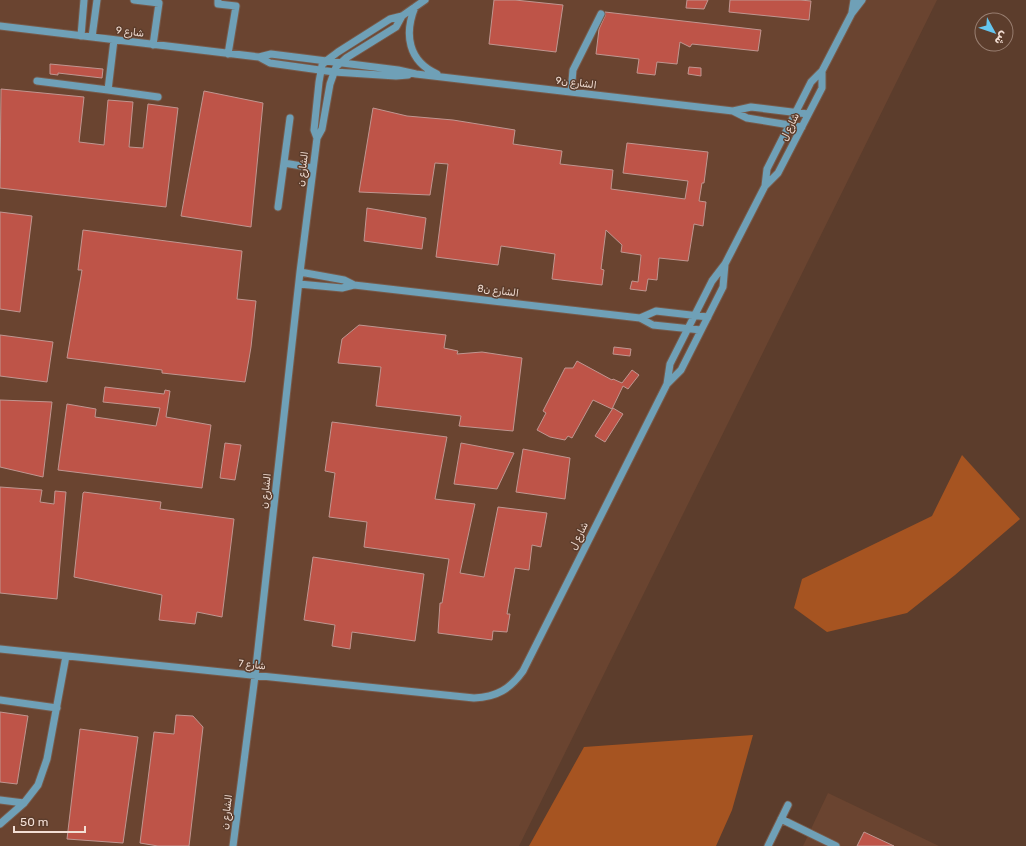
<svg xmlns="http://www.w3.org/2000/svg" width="1026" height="846" font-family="Rubik,Cairo,sans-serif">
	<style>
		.built { fill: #6a4430 }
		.green { fill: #a65421 }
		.building { fill: #be5448; stroke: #c09690 }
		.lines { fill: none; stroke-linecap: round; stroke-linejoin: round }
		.minor-casing { stroke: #775a4a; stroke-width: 9 }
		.minor { stroke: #6fa0b7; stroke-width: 7 }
		.labels { text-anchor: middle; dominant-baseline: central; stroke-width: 3; stroke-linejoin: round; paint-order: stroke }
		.street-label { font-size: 10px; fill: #f3dfd5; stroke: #5c3d2c }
	</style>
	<rect width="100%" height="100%" fill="#5c3d2c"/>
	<path class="built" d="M0,0H937L519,846H0Z
		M828,793L939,846H803Z"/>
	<path class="green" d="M962,455L1020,519L955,575L907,613L827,632L794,608L802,579L932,516Z
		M753,735L732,810L716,846H529L584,747Z"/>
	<path class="building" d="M494,0H515L563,5L556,52L489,44Z
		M687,0H708L704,9L686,8Z
		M730,0H800L811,1L809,20L729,12Z
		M605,12L761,30L758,51L692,44L690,47L680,42L677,64L657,62L655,75L637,73L639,59L596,54L599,29L605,16Z
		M50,64L103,69L102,78L58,73V75L50,74Z
		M689,67L701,68V76L688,74Z
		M1,89L84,97L79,142L104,145L108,100L133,102L129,147L143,148L148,104L178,108L166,207L0,188Z
		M204,91L263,103L251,227L181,216Z
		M373,108L407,116L453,120L515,130L513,144L562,151L560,164L613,170L611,189L685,199L688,181L623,173L627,143L708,152L704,183H702L699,201L706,202L703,226L694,224L688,261L659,258L657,280L648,279L646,291L630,289L632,281L638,282L641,255L621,252L622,245L606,230L601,269L604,270L602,285L552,279L555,254L501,246L498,265L436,257L448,164L435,163L430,195L359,192Z
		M367,208L426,218L422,249L364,241Z
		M0,212L32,216L20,312L0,309Z
		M83,230L242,251L237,299L256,301L251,347L245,382L162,373V370L67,358L82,270H78Z
		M359,325L446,335L444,348L458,351L457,354L482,352L522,358L513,431L459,426L461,416L376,406L381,367L338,363L342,339Z
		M0,335L53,342L47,382L0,376Z
		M614,347L631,349L630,356L613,354Z
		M577,361L612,380L613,379L622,383L632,370L639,375L628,389L623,386L612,409L593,400L572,438L568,436L565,440L550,437L537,430L546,413L543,411L565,368H573Z
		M105,387L164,394L165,390L170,391L166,417L211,425L202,488L58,470L67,404L96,409L95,417L156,426L160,408L103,402Z
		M0,400L52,402L43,477L0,467Z
		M613,408L623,414L605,442L595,436Z
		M332,422L447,437L435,499L475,504L460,573L484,577L498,507L547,513L541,547L532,545L529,570L515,568L507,614H510L507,632L493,631L492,640L438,633L440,603H442L449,559L364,547L367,522L329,517L335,473L325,471Z
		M225,443L241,445L235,480L220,478Z
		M461,443L514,453L497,489L454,484Z
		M523,449L570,458L565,499L516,492Z
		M0,487L42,490L40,502L54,504L55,491L66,492L57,599L0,593Z
		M84,492L161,502L160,509L234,519L222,617L197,612L195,624L159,620L162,595L74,577L83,493Z
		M313,557L424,574L415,641L352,632L350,649L332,646L335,625L304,620Z
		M0,712L28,716L17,784L0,782Z
		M176,715L193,716L203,727L189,846H158L140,843L154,732L174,734Z
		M80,729L138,737L123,843L67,839Z
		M864,832L894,846H857Z"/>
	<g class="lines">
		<g class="minor-casing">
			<path id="minor" d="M134,0L159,3L153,45
				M218,0V4L236,6L228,54
				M415,7C404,34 408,61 437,74
				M852,12L854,0
				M0,26L259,57L270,63L334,72L396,76L408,75
				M81,36L84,0
				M92,37L97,0
				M259,57L271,54L398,70L416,74L733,111L747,118L802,127
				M37,81L108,90L114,40
				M108,90L158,97
				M571,92L573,70L601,14
				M733,111L751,107L808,114
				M317,138L314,130L319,82L322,65L326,61L338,52L390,19L402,16L425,0
				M284,163L313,168
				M765,186L767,169L811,82L822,71L852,13L862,0
				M278,207L290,118
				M300,272L344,280L354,285L640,318L653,325L701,330
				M299,284L342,288L354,285
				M640,318L656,311L708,317
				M667,384L681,370L723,287L725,264
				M0,649L474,698C497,697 510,689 523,671L667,384L670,364L712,281L725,264L765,186L778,173L822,88V71
				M0,700L57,708
				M0,800L24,803
				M781,819L836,846
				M0,824L24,803L38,785L47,759L66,656
				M233,846L255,676L300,272L317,138L322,129L330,84L336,67L346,58L396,27L402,16
				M768,846L788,805"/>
		</g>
		<use href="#minor" class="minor"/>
	</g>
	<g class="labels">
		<g class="street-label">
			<text transform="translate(130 32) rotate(7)">شارع 9</text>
			<text transform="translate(576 83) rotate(7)">الشارع ن9</text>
			<text transform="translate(790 127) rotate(-63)">شارع ل</text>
			<text transform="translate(303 169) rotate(-83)">الشارع ن</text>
			<text transform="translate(498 291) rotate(7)">الشارع ن8</text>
			<text transform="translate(266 491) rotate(-84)">الشارع ن</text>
			<text transform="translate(579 536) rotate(-63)">شارع ل</text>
			<text transform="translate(252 665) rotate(6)">شارع 7</text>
			<text transform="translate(227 812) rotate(-83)">الشارع ن</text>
		</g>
	</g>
	<g transform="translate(994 32) rotate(130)"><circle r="19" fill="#5c3d2c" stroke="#987e70"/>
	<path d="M0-3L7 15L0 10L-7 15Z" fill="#65c5ee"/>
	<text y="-6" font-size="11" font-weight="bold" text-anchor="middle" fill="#f3dfd5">ش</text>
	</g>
	<path d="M14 826v6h71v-6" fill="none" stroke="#f3dfd5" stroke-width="2"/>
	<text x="20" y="826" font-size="12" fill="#f3dfd5" stroke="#5c3d2c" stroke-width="3" paint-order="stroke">50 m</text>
</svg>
